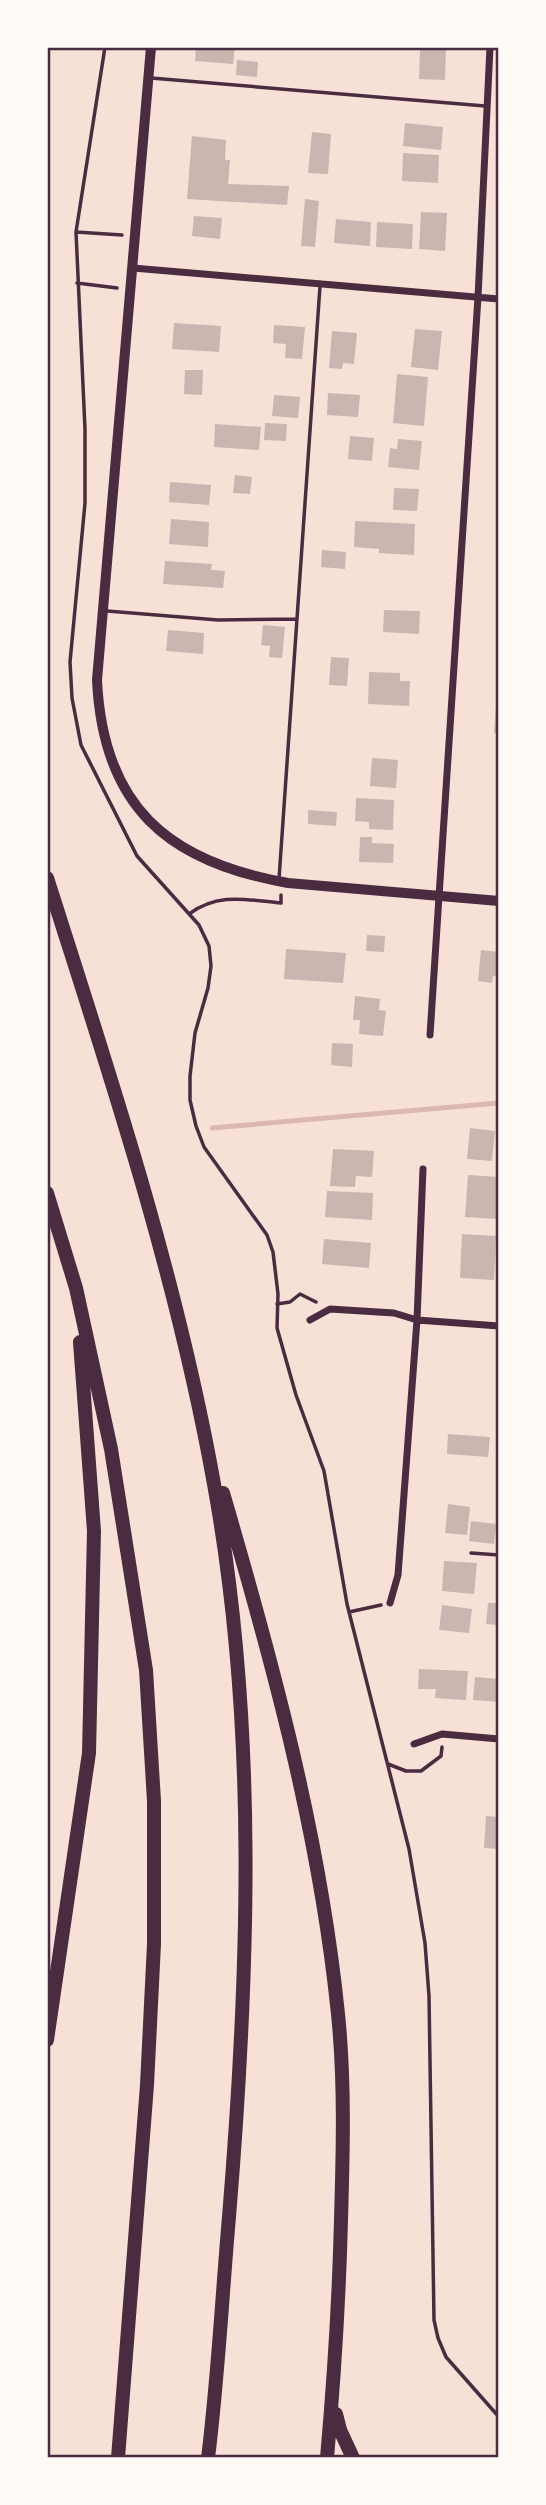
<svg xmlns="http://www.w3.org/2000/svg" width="546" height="2505" font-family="'PT Sans Narrow',sans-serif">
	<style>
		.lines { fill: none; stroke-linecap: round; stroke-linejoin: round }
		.stream { stroke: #dcb8b0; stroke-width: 5 }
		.building { fill: #ccb4b1 }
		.path { stroke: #4a2c40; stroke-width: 3.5 }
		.service { stroke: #4a2c40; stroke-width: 3.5 }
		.minor { stroke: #4a2c40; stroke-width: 7 }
		.secondary { stroke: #4a2c40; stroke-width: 10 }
		.motorway { stroke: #4a2c40; stroke-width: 14 }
		.neatline { fill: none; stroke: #4a2c40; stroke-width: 2.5 }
	</style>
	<rect width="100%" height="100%" fill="#f7e1d7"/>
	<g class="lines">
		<path class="stream" d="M212,1128L499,1103"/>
	</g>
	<path class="building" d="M196,47H235L233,64L195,61Z
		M420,49L446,50L445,80L419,79Z
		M237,60L258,62L257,77L236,75Z
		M405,123L443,127L441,150L403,146Z
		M312,132L331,134L328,174L308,173Z
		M192,136L226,140L225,160H230L228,184L289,186L287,205L187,199Z
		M403,153L439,155L438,183L402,181Z
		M305,199L319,201L315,247L301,246Z
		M421,212L447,213L445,251L419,249Z
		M194,216L222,218L220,239L192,236Z
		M336,219L371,222L370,246L334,243Z
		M377,222L413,224L412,249L376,247Z
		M174,323L221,326L219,352L172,349Z
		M274,325L305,327L302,359L285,358L286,344L273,343Z
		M415,329L442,331L438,370L411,367Z
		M332,331L357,333L354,364L343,363L342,369L329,368Z
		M185,370H203L202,395L184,394Z
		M397,374L428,377L424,426L393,423Z
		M328,393L360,395L358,417L327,415Z
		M274,395L300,397L298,418L272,416Z
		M265,423L287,424L286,441L264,440Z
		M215,424L261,427L259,450L214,447Z
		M350,436L374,438L372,461L348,459Z
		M398,439L422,441L419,470L388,467L390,448L397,449Z
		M235,475L252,477L250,494L233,493Z
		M170,482L211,485L209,505L169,502Z
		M394,488L419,489L417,511L393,510Z
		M171,519L209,522L208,547L169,544Z
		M355,521L415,524L414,555L379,553V549L354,547Z
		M322,550L346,552L345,569L321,567Z
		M165,561L212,564L211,570L225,571L223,588L163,584Z
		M384,610L420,611L419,634L383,632Z
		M263,625L285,627L282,658L269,657L270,646L261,645Z
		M168,630L204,633L203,654L166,651Z
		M331,657L349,658L347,686L329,685Z
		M369,672L400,673V681H410L409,706L368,704Z
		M497,688L499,689V733H494Z
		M372,758L398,760L396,788L370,786Z
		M356,798L394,800L393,830L369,829V822L355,821Z
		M308,810L337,812L336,826L308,824Z
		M360,837H372V843L394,844L393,863L359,862Z
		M367,935L385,936L384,952L366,951Z
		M286,949L346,953L343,983L284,979Z
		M481,950L499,952V976H493L492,983L478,981Z
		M355,996L380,999L379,1010L386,1011L383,1036L359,1034L360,1020H353Z
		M332,1043L353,1044L352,1067L331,1065Z
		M470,1128L495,1131L492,1161L467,1159Z
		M333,1149L374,1151L372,1177L356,1176L355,1187L330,1186Z
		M468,1175L499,1177L496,1219L465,1217Z
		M327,1191L373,1193L372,1220L325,1217Z
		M462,1234L496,1236L494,1280L460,1278Z
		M324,1239L371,1243L369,1268L322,1264Z
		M448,1434L490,1437L488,1457L447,1454Z
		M448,1504L470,1507L467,1535L445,1533Z
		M471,1521L496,1524L494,1544L469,1541Z
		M444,1561L477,1563L474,1594L442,1591Z
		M488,1603H499V1625L486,1624Z
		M442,1605L472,1609L469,1633L439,1630Z
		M419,1669L468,1671L466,1700L435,1698L436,1689H418Z
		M475,1677L499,1679V1702L473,1700Z
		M486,1816L499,1817V1849L484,1848Z"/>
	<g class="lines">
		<path class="path" d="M105,47L76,232L85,429V503L70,662L72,698L81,745L137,856L199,925L209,946L211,966L208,988L195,1033L190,1076V1100L196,1126L204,1147L267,1235L273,1252L278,1294L277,1328L296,1395L324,1471L347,1604L409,1849L425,1943L429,1996L434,2320L438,2338L446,2357L499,2417
			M76,232L122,235
			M77,283L117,288
			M189,914C219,892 247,900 281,903V895
			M277,1304L290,1302L300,1294L316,1302
			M349,1612L381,1605
			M388,1764L406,1771H421L441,1756L442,1747"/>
		<path class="service" d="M151,78L485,106
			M107,611L218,620L297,619
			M279,879L320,286
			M471,1553L499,1555"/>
		<path class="minor" d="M133,268L499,299
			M430,1035L478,297L490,47
			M310,1320L330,1309L394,1313L417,1320L499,1326
			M390,1603L398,1575L417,1320L423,1169
			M414,1744L442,1734L499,1739"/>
		<path class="secondary" d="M151,47L97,680C103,806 167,862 288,883L499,901"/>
		<path class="motorway" d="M47,878C111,1078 177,1277 214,1484C258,1726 249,1973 229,2217C222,2297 218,2378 208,2458
			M47,1193L76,1288L111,1449L146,1670L154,1801V1944L147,2085L118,2458
			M223,1493C273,1664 320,1836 338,2014C345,2083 343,2151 341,2220C339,2299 334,2379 327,2458
			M47,2040L89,1753L94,1531L80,1342
			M336,2414L340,2430L353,2458"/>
	</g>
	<rect width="546" height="2505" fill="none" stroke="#fffaf5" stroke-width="98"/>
	<rect x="49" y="49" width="448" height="2407" class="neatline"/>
</svg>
